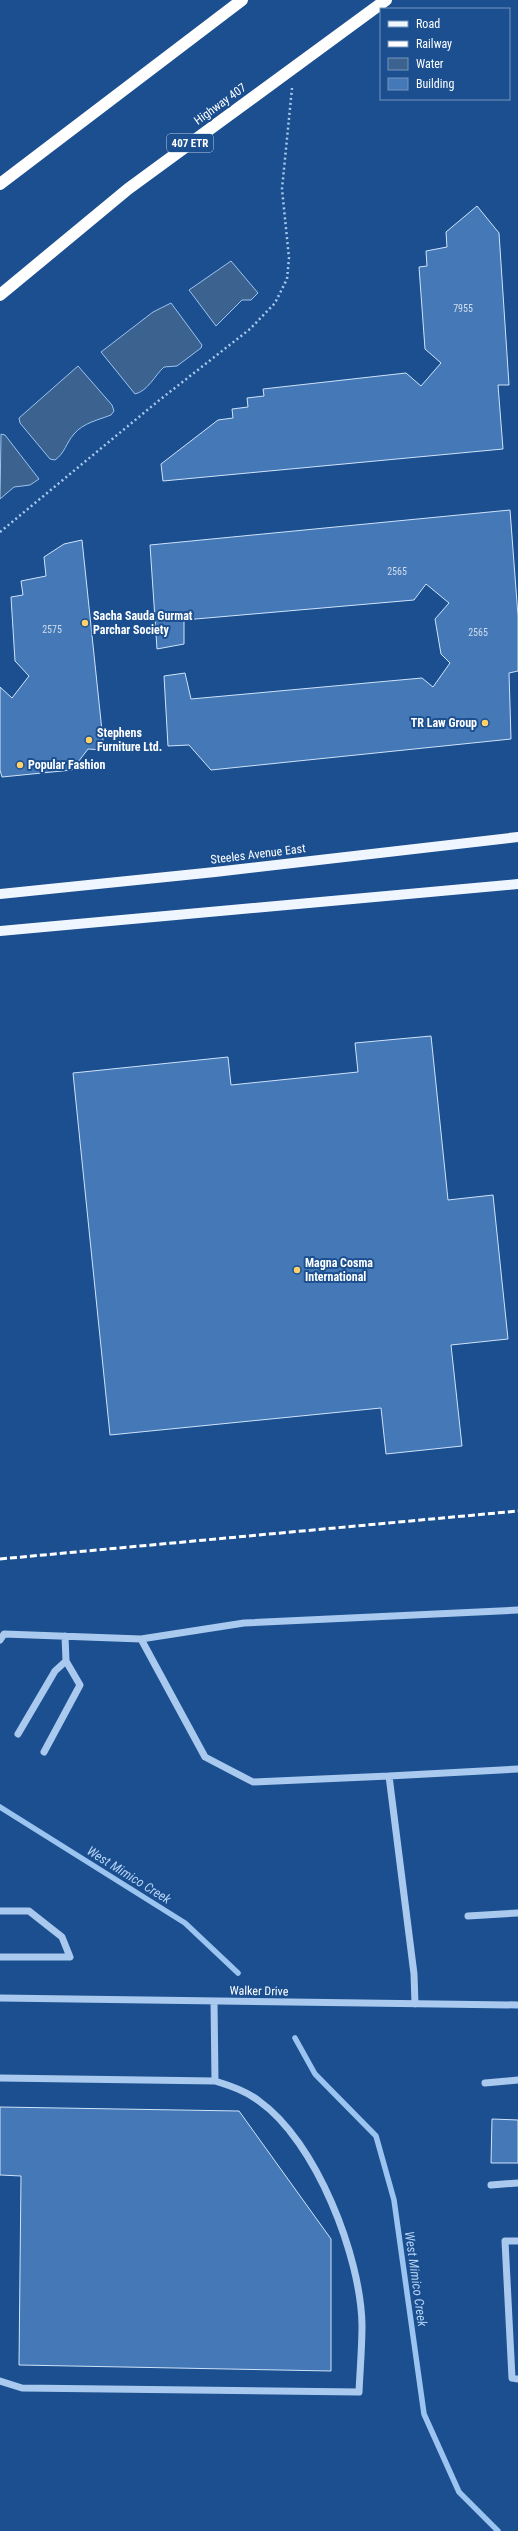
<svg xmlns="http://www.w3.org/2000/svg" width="518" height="2531" font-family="'Roboto Condensed',sans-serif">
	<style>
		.water { fill: #3c6290; stroke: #9cc4f0 }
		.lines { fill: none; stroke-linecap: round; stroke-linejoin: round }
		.stream { stroke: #9cc4f0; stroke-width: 5.5 }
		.building { fill: #4478b7; stroke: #cfe3fa }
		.path { stroke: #a9c9ee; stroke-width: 2.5; stroke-dasharray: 2 3; stroke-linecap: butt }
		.minor { stroke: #a9c9ee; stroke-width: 7 }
		.major { stroke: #f0f6ff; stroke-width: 10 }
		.highway { stroke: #fff; stroke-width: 12 }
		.rail { stroke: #fff; stroke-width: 3; stroke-dasharray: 7 3; stroke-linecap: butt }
		.poi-dot { fill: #ffd166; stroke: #1b4f8f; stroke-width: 1.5 }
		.labels { text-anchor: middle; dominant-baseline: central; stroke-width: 4; stroke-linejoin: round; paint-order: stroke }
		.number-label { font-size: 10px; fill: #d0dded }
		.shield { fill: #1b4f8f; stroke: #bbcadd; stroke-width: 1 }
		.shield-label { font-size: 11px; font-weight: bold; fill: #fff }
		.street-label { font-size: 12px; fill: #fff; stroke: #1b4f8f }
		.poi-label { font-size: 12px; font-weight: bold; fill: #fff; stroke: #1b4f8f; text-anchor: start }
		.water-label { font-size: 13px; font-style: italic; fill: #b5d3f5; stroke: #1b4f8f }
	</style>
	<rect width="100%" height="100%" fill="#1b4f8f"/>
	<path class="water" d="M231,261L258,293L251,300H242L216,326L189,290Z
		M171,303L202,345L201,348L177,366L164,367C155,375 148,391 135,394L101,352L153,312Z
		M78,366L112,405L114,411L111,415C98,420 83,423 74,434C66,443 65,453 55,460L50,459L20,423L19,418Z
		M1,434L5,435L39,479L30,485L14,487L0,499Z"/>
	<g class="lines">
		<path class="stream" d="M0,1807L185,1923L238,1973
			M295,2038L315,2074L376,2136L394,2200L424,2414L459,2492L498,2531"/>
	</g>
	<path class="building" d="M477,206L499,233L509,385H498L503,449L163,481L161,464L218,420L233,418L232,409L248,407L247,398L264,396L263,389L406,373L421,386L441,363L425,349L419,267L427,266L426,251L447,247L446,232Z
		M510,510L518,616V671L509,673L511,739L211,770L189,745L168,746L164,676L185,673L191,699L422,678L433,687L450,663L441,654L435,619L449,603L426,584L414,600L184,620V644L157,649L150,545Z
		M82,540L104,750L88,749L72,770L2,777L0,770V687L12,698L29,676L15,661L11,597L23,595L21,581L46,576L44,557L64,544Z
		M431,1036L448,1200L493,1195L508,1339L451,1345L462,1446L386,1454L381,1408L110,1435L73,1073L228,1057L231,1085L358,1072L355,1043Z
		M0,2107L239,2111L331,2239V2371L19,2365L21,2176L0,2175Z
		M492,2119L518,2120V2163H491Z"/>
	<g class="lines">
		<path class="path" d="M0,532L157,402L250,329L275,303L287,279L289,258L282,189L292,88"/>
		<path class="minor" d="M141,1639L244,1623L518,1610
			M0,1640L4,1634L141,1639L205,1757L253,1782L389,1776L414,1974L415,2004
			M18,1734L55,1671L66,1661
			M44,1752L80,1685L66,1661L65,1636
			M389,1776L518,1769
			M0,1911H29L62,1937L70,1957H0
			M468,1916L518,1913
			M0,1998L518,2005
			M0,2078L215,2081
			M485,2083L518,2080
			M491,2185L518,2183
			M518,2241H505L512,2378L518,2379
			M0,2381L22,2388L359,2392C360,2370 362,2347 362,2325C361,2257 316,2141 259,2101C246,2091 231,2086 215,2081L214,2001"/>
		<path class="major" d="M0,894L215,872L518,837
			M0,931L518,884"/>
		<path class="highway" d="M0,184L242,0
			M0,295L128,189L386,0"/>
		<path class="rail" d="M0,1559L518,1511"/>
	</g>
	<g class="poi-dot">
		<circle cx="85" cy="623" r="4"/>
		<circle cx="485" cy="723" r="4"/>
		<circle cx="89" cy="740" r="4"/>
		<circle cx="20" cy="765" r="4"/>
		<circle cx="297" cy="1270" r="4"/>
	</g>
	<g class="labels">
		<g class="number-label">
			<text x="463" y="308">7955</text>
			<text x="397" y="571">2565</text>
			<text x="52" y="629">2575</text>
			<text x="478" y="632">2565</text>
		</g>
		<rect class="shield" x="167" y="134" width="46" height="18" rx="3"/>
		<g class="shield-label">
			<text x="190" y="143">407 ETR</text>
		</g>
		<g class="street-label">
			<text transform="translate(220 104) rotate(-36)">Highway 407</text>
			<text transform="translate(258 854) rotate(-7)">Steeles Avenue East</text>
			<text transform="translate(259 1991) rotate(1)">Walker Drive</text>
		</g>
		<g class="poi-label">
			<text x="93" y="616">Sacha Sauda Gurmat<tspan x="93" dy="14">Parchar Society</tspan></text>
			<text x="477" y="723" text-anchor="end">TR Law Group</text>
			<text x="97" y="733">Stephens<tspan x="97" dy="14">Furniture Ltd.</tspan></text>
			<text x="28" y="765">Popular Fashion</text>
			<text x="305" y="1263">Magna Cosma<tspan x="305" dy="14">International</tspan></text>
		</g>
		<g class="water-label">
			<text transform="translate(129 1875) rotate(32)">West Mimico Creek</text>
			<text transform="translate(416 2279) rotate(82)">West Mimico Creek</text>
		</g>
	</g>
	<rect x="380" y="8" width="130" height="92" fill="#1b4f8f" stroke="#7695bc"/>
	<rect x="388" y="21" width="20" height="6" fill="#f0f6ff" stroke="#7695bc"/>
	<text x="416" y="28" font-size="12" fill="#ffffff">Road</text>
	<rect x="388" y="41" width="20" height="6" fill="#ffffff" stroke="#7695bc"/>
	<text x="416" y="48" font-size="12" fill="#ffffff">Railway</text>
	<rect x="388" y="58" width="20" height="12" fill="#3c6290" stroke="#7695bc"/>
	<text x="416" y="68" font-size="12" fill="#ffffff">Water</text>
	<rect x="388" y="78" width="20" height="12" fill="#4478b7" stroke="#7695bc"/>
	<text x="416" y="88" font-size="12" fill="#ffffff">Building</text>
</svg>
